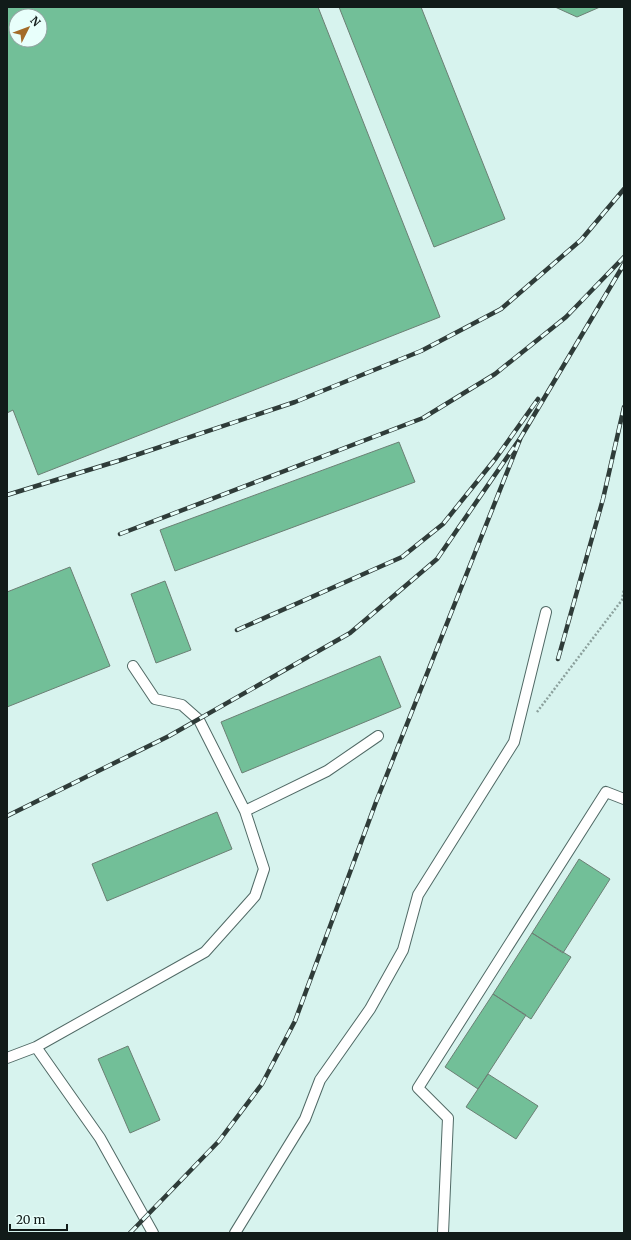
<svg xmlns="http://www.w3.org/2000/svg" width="631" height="1240" font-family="Merriweather,serif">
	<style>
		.building { fill: #72bf98; stroke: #6b7f74; fill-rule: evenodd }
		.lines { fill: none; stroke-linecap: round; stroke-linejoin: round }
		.lane-casing { stroke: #506965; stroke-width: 12 }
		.path { stroke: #8ba09c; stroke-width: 2.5; stroke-dasharray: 2 2; stroke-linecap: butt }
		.lane { stroke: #fff; stroke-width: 10 }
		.rail-casing { stroke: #2f3c39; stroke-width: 4.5 }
		.rail { stroke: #e8fffb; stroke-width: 3; stroke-dasharray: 9; stroke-linecap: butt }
	</style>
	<rect width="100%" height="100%" fill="#d7f3ee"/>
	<path class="building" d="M7,7H318L440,317L38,475L13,410L7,413ZM16,16H40V40H16Z
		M339,7H421L505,219L434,247Z
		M555,7H600L577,17Z
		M399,442L415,482L175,571L160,530Z
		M70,567L110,666L7,707V592Z
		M165,581L191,650L156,663L131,594Z
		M380,656L401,707L242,773L221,722Z
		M217,812L232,849L107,901L92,864Z
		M579,859L610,879L563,953L532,933Z
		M532,933L571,957L531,1019L493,994Z
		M493,994L526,1015L478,1089L445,1067Z
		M128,1046L160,1120L130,1133L98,1059Z
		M488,1074L538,1106L516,1139L466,1107Z"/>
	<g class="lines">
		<g class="lane-casing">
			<path id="lane" d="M133,666L155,699L182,705L199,720L245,811
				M36,1047L205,952L255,896L264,869L245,811L327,771L378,736
				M7,1058L36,1047L100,1138L153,1233
				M235,1233L305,1119L320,1080L370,1009L403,950L418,895L514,742L546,612
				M443,1233L448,1118L418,1088L606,792L624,799"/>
		</g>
		<path class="path" d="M537,712L622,600L624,589"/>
		<use href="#lane" class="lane"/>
		<g class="rail-casing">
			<path id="rail" d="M7,495L121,460L295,402L421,351L501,309L581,240L624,189
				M120,534L423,418L495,374L566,317L624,257
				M237,630L402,557L443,524L496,458L538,399
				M558,659L603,499L624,407
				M7,816L169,736L350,633L437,559L521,437L624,264
				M130,1233L219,1141L262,1084L295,1021L376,802L521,437"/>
		</g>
		<use href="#rail" class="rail"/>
	</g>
	<rect width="631" height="1240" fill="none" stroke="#111b19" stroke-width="16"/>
	<g transform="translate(28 28) rotate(48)"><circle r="19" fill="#e8fffb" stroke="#92a4a1"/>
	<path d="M0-3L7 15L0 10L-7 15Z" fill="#a36b28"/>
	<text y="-6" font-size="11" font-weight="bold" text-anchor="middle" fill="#111b19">N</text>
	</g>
	<path d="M10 1224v6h57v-6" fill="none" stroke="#111b19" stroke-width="2"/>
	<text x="16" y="1224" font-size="12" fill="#111b19" stroke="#e8fffb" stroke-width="3" paint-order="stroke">20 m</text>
</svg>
